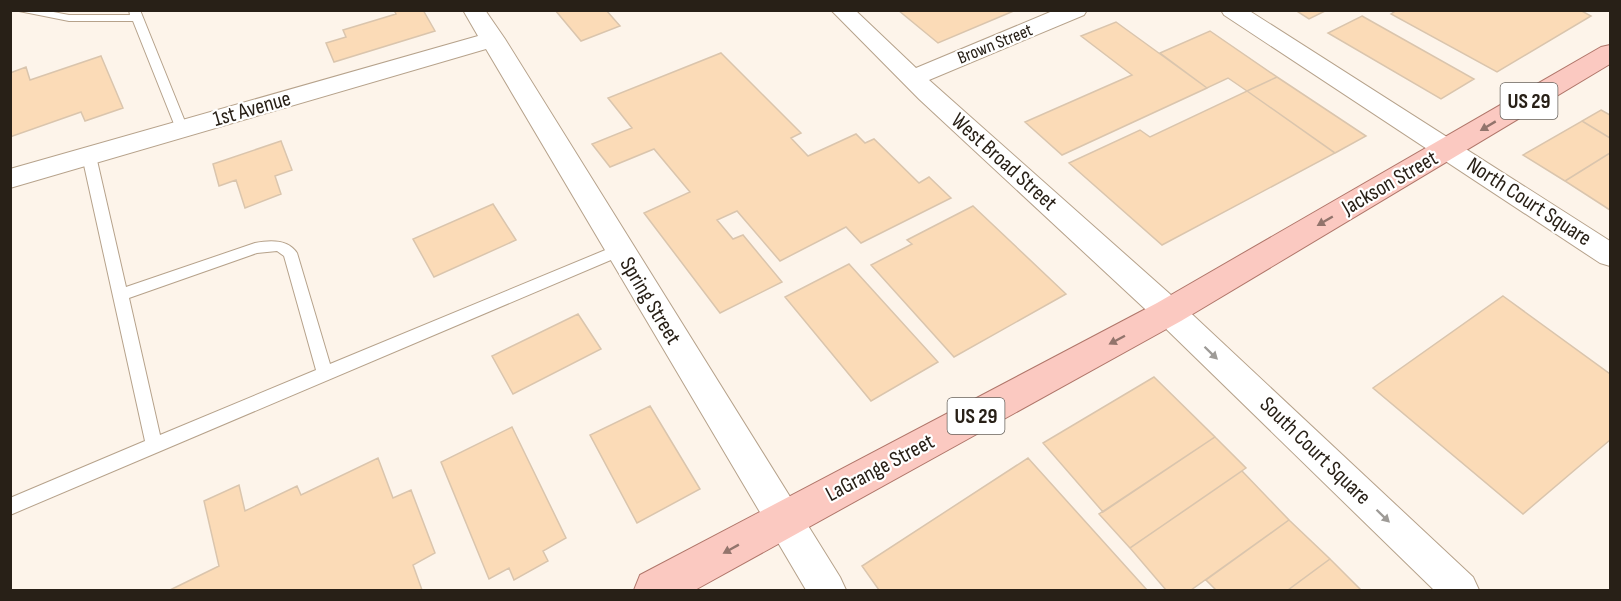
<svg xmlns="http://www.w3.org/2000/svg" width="1621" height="601" font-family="'Sofia Sans Condensed',sans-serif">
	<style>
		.building { fill: #fbdbb7; stroke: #dac5ad; stroke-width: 1.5 }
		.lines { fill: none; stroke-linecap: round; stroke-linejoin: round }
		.service-casing { stroke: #b6a28b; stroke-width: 2 }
		.minor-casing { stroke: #b6a28b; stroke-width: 2 }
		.primary-casing { stroke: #b0766a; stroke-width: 2 }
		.service { fill: #fff; fill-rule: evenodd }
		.minor { fill: #fff; fill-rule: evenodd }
		.primary { fill: #fbc9c1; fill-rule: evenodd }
		.oneway { fill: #92746c }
		.oneway2 { fill: #9e9b97 }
		.labels { text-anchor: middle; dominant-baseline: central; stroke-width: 4.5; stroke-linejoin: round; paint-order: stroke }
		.far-street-label { font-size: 18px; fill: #282017; stroke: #fff }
		.shield { fill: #fff; stroke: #68635d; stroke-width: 1.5 }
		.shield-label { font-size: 21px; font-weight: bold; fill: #282017 }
		.street-label { font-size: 22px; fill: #282017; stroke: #fff }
	</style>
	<rect width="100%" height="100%" fill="#fdf4ea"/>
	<path class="building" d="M394,10H423L435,31L334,62L326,43L346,37L343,30L396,14Z
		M555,10H606L620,26L581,41Z
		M898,10H1016L938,43Z
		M1295,10H1327L1309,19Z
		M1397,10H1580L1591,16L1497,72L1391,14Z
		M1362,16L1474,79L1441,99L1328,33Z
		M1116,22L1207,88L1062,155L1025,122L1132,75L1081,36Z
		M1210,31L1277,77L1247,91L1228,78L1207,88L1160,53Z
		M721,53L801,133L791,138L808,156L856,134L865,143L874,139L919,183L929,177L951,198L861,243L846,227L780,261L737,211L717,220L733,239L743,235L782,282L720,313L644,213L690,192L654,149L610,167L592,144L632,128L608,98Z
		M101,56L123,108L85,121L81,112L10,137V73L26,67L30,80Z
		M1277,77L1366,136L1335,153L1247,91Z
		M1247,91L1335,153L1162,245L1069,163L1140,130L1150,137Z
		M1601,110L1610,115V138L1582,121Z
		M1582,121L1610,138V153L1565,181L1523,155Z
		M281,141L292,170L275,176L281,194L245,208L236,180L219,186L213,164Z
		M1610,153V210L1565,181Z
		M493,204L516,240L434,277L413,239Z
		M973,206L1066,294L954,357L871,265L912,244L907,240Z
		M849,264L938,362L871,401L785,297Z
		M1503,296L1610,374V440L1523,514L1373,388Z
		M578,314L601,349L513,394L492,356Z
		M1154,377L1215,437L1103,512L1043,443Z
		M650,406L700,489L637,523L590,435Z
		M512,427L566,538L543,551L548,561L514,580L509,568L489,579L441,462Z
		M1215,437L1246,468L1130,548L1099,514Z
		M378,458L393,498L411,490L435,553L413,565L422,590H170L219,566L204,501L239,485L245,511L297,486L301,495Z
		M1028,458L1147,590H879L862,566Z
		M1242,471L1289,520L1191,590H1166L1130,548Z
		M1289,520L1330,559L1288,590H1216L1206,580Z
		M1330,559L1361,590H1288Z"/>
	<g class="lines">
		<g class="service-casing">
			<path id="service" d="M14,10H43L69,15H130L129,10H140L188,129L186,132L182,133L176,129L133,21H69Z
				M89,152L96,156L126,287L255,243C270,240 288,239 297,253L330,364L615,246L620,245L627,250L625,254L10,515V498L145,441L82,156ZM277,251L284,256L316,370L160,435L129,298L257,253Z"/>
		</g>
		<g class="minor-casing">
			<path id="minor" d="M463,10H485L505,39L840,577L846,590H806L486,49L10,188V169L478,36Z
				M831,10H855L916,68L1055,10H1087L1084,15L929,80L1180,303L1473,577L1479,590H1434L1158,321L919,99Z
				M1221,10H1248L1610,241V266L1600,263L1224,15Z"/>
		</g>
		<g class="primary-casing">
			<path id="primary" d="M1610,45V64L1181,321L695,590H634L640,575L1157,303L1601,47Z"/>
		</g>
		<use href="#service" class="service"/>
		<use href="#minor" class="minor"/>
		<use href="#primary" class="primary"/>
	</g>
	<defs><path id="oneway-solid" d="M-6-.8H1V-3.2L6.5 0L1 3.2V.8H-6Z" transform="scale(1.5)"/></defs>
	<g class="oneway">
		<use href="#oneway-solid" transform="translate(1488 126) rotate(149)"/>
		<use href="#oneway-solid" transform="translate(1325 221) rotate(150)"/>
		<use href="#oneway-solid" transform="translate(1117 340) rotate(152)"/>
		<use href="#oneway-solid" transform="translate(731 549) rotate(151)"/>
	</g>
	<g class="oneway2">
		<use href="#oneway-solid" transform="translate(1211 353) rotate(44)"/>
		<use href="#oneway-solid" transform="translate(1383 516) rotate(44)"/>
	</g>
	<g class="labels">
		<g class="far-street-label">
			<text transform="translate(995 44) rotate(-22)">Brown Street</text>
		</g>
		<g class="shield">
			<rect x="1500.5" y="83" width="57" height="36" rx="4.5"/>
			<rect x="947.5" y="398" width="57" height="36" rx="4.5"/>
		</g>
		<g class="shield-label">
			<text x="1529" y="101">US 29</text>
			<text x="976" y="416">US 29</text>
		</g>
		<g class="street-label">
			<text transform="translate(252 109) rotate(-16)">1st Avenue</text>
			<text transform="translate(1004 162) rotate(42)">West Broad Street</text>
			<text transform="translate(1390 183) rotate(-30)">Jackson Street</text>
			<text transform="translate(1529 202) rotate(33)">North Court Square</text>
			<text transform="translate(650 301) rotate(59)">Spring Street</text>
			<text transform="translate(1315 451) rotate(44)">South Court Square</text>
			<text transform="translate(880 468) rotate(-28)">LaGrange Street</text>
		</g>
	</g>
	<rect width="1621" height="601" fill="none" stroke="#282017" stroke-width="24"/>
</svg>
